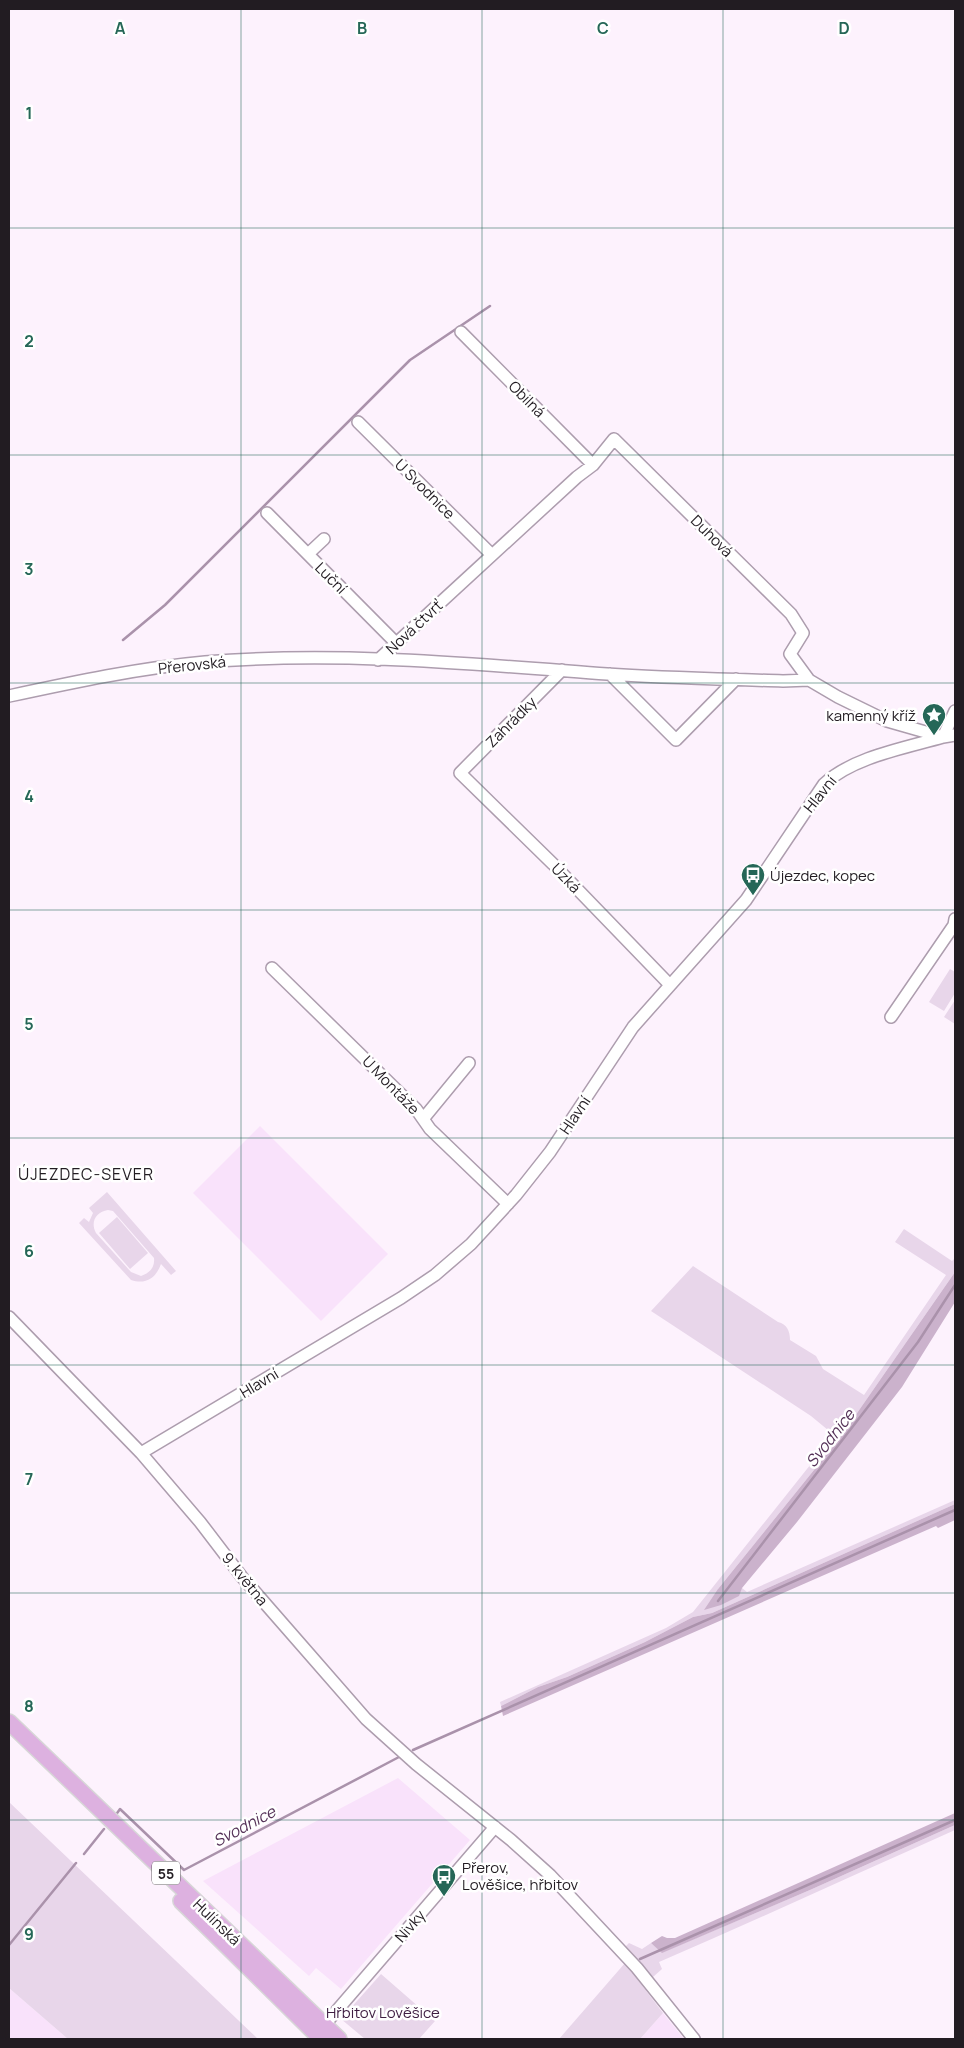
<svg xmlns="http://www.w3.org/2000/svg" width="964" height="2048" font-family="Manrope,sans-serif">
	<style>
		.built { fill: #f9e2fb }
		.green { fill: #e8d6ea; fill-rule: evenodd }
		.forest { fill: #cbb2cc }
		.lines { fill: none; stroke-linecap: round; stroke-linejoin: round }
		.stream { stroke: #aa92ab; stroke-width: 2.5 }
		.minor-casing { stroke: #ad9dae; stroke-width: 14 }
		.major-casing { stroke: #d7d6d7; stroke-width: 18 }
		.minor { stroke: #fff; stroke-width: 11 }
		.major { stroke: #ddb1e0; stroke-width: 15 }
		.grid { fill: none; stroke: #256757; stroke-width: 1; stroke-opacity: 0.55 }
		.labels { text-anchor: middle; dominant-baseline: central; stroke-width: 5; stroke-linejoin: round; paint-order: stroke }
		.shield { fill: #fff; stroke: #646064; stroke-width: 1 }
		.shield-label { font-size: 14px; font-weight: bold; fill: #221c22 }
		.street-label { font-size: 15px; fill: #221c22; stroke: #fff }
		.poi-label { font-size: 15px; fill: #221c22; stroke: #fff; text-anchor: start }
		.park-label { font-size: 15px; fill: #3e1d41; stroke: #fff }
		.neighbourhood-label { font-size: 16px; letter-spacing: 1px; fill: #221c22; stroke: #fff }
		.water-label { font-size: 16px; font-style: italic; fill: #553258; stroke: #fff }
		.grid-label { font-size: 16px; text-anchor: middle; font-weight: bold; fill: #256757; stroke: #fff; stroke-width: 5; stroke-linejoin: round; paint-order: stroke }
	</style>
	<rect width="100%" height="100%" fill="#fdf2fd"/>
	<path class="built" d="M260,1126L388,1254L321,1321L193,1193Z
		M398,1778L470,1840L341,1989L316,1968L309,1976L203,1881Z
		M9,1988L68,2039H9Z
		M663,2013L684,2039H640Z"/>
	<path class="green" d="M950,969L955,972V993L944,1011L929,1002Z
		M955,1000V1024L944,1017Z
		M107,1192L176,1271L171,1275L161,1264C156,1278 146,1285 131,1280L79,1223L84,1218L89,1222L93,1213L89,1208ZM108,1210L113,1211L154,1258C155,1267 150,1273 141,1276L131,1272L96,1233C90,1222 96,1212 108,1210Z
		M117,1217L148,1253L130,1269L99,1233Z
		M904,1229L952,1261L955,1258V1272L839,1439L718,1589L742,1588L747,1592L955,1500V1504L712,1613L693,1617L645,1642L567,1677L538,1687L501,1706L500,1702L666,1628L693,1612L834,1435L811,1416L651,1311L693,1266L778,1322C787,1324 790,1331 790,1340L816,1356L823,1369L864,1395L946,1275L895,1242Z
		M9,1802L258,2039H68L9,1988Z
		M955,1825V1830C856,1874 759,1919 659,1962L662,1969L653,1977L644,1972L624,1948L629,1943L642,1949L651,1943L663,1952L810,1890Z
		M625,1963L663,2013L640,2039H559Z
		M381,1974L435,2021L419,2039H365L341,2019Z"/>
	<path class="forest" d="M955,1272V1302L902,1387L797,1522L742,1588L739,1596L721,1605L704,1610L718,1589L839,1439Z
		M955,1504V1520L938,1528L936,1526L503,1716L501,1706L538,1687L567,1677L645,1642L693,1617L712,1613Z
		M955,1813V1825L810,1890L662,1953L651,1943L662,1936L667,1938H675Z"/>
	<g class="lines">
		<path class="stream" d="M123,640L165,605L410,360L490,306
			M718,1601L918,1342L955,1285
			M413,1750L955,1510
			M115,1816L120,1809L184,1870L399,1757
			M84,1854L104,1829
			M9,1945L76,1863
			M640,1959L955,1820"/>
		<g class="minor-casing">
			<path id="minor" d="M461,332L593,465
				M358,422L492,555
				M267,513L395,642
				M308,554L324,539
				M378,660L577,477L593,465L614,439L791,614L803,633L790,654L809,680L838,697L887,721L943,737L955,711
				M562,670L460,773L553,864L670,985
				M610,674L676,740L736,679
				M9,696C74,682 139,668 205,662C339,651 474,664 607,674C666,678 725,679 783,681L809,680
				M272,968L416,1109L430,1129L508,1204
				M891,1017L954,925L955,919
				M423,1119L469,1063
				M9,1317L141,1453L200,1522L242,1577L366,1719L416,1764L511,1840L550,1875L637,1968L694,2039
				M141,1453L401,1298L435,1275L471,1244L516,1195L550,1152L633,1027L746,900L824,784C853,757 905,748 943,737L955,735
				M320,2030L495,1827"/>
		</g>
		<g class="major-casing">
			<path id="major" d="M9,1722L339,2039
				M181,1901L321,2039"/>
		</g>
		<use href="#minor" class="minor"/>
		<use href="#major" class="major"/>
	</g>
	<path class="grid" d="M241,9V2039M482,9V2039M723,9V2039M9,228H955M9,455H955M9,683H955M9,910H955M9,1138H955M9,1365H955M9,1593H955M9,1820H955"/>
	<defs>
		<g id="sight-pin" transform="scale(1.25)"><path d="M0 17L-7.5 6A9.5 9.5 0 1 1 7.5 6Z" fill="#256757" stroke="#fff"/><path d="M0-6L1.8-2.2L6-1.7L2.9 1.2L3.7 5.4L0 3.3L-3.7 5.4L-2.9 1.2L-6-1.7L-1.8-2.2Z" fill="#fff"/></g>
		<g id="bus-pin" transform="scale(1.25)"><path d="M0 17L-7.5 6A9.5 9.5 0 1 1 7.5 6Z" fill="#256757" stroke="#fff"/><path d="M-5-6H5V4H4V6H2V4H-2V6H-4V4H-5ZM-3.5-4V0h7V-4ZM-3.5 1.2v1.5H-2V1.2ZM2 1.2v1.5H3.5V1.2Z" fill="#fff"/></g>
	</defs>
	<g fill-rule="evenodd">
		<use href="#sight-pin" x="934" y="715"/>
		<use href="#bus-pin" x="753" y="875"/>
		<use href="#bus-pin" x="444" y="1876"/>
	</g>
	<g class="labels">
		<rect class="shield" x="152" y="1861.5" width="28" height="23" rx="4"/>
		<g class="shield-label">
			<text x="166" y="1873">55</text>
		</g>
		<g class="street-label">
			<text transform="translate(527 399) rotate(45)">Obilná</text>
			<text transform="translate(425 489) rotate(45)">U Svodnice</text>
			<text transform="translate(712 536) rotate(45)">Duhová</text>
			<text transform="translate(331 578) rotate(45)">Luční</text>
			<text transform="translate(414 627) rotate(-43)">Nová čtvrť</text>
			<text transform="translate(192 665) rotate(-6)">Přerovská</text>
			<text transform="translate(511 722) rotate(-45)">Zahrádky</text>
			<text transform="translate(820 794) rotate(-51)">Hlavní</text>
			<text transform="translate(566 878) rotate(46)">Úzká</text>
			<text transform="translate(391 1085) rotate(46)">U Montáže</text>
			<text transform="translate(575 1115) rotate(-56)">Hlavní</text>
			<text transform="translate(259 1383) rotate(-31)">Hlavní</text>
			<text transform="translate(245 1579) rotate(51)">9. května</text>
			<text transform="translate(217 1922) rotate(44)">Hulínská</text>
			<text transform="translate(410 1926) rotate(-49)">Nivky</text>
		</g>
		<g class="poi-label">
			<text x="916" y="715" text-anchor="end">kamenný kříž</text>
			<text x="770" y="875">Újezdec, kopec</text>
			<text x="462" y="1867">Přerov,<tspan x="462" dy="17">Lověšice, hřbitov</tspan></text>
		</g>
		<g class="park-label">
			<text x="383" y="2012">Hřbitov Lověšice</text>
		</g>
		<g class="neighbourhood-label">
			<text x="86" y="1174">ÚJEZDEC-SEVER</text>
		</g>
		<g class="water-label">
			<text transform="translate(830 1438) rotate(-52)">Svodnice</text>
			<text transform="translate(244 1826) rotate(-28)">Svodnice</text>
		</g>
	</g>
	<g class="grid-label">
		<text x="120" y="34">A</text>
		<text x="362" y="34">B</text>
		<text x="603" y="34">C</text>
		<text x="844" y="34">D</text>
		<text x="29" y="119">1</text>
		<text x="29" y="347">2</text>
		<text x="29" y="575">3</text>
		<text x="29" y="802">4</text>
		<text x="29" y="1030">5</text>
		<text x="29" y="1257">6</text>
		<text x="29" y="1485">7</text>
		<text x="29" y="1712">8</text>
		<text x="29" y="1940">9</text>
	</g>
	<rect width="964" height="2048" fill="none" stroke="#221c22" stroke-width="20"/>
</svg>
